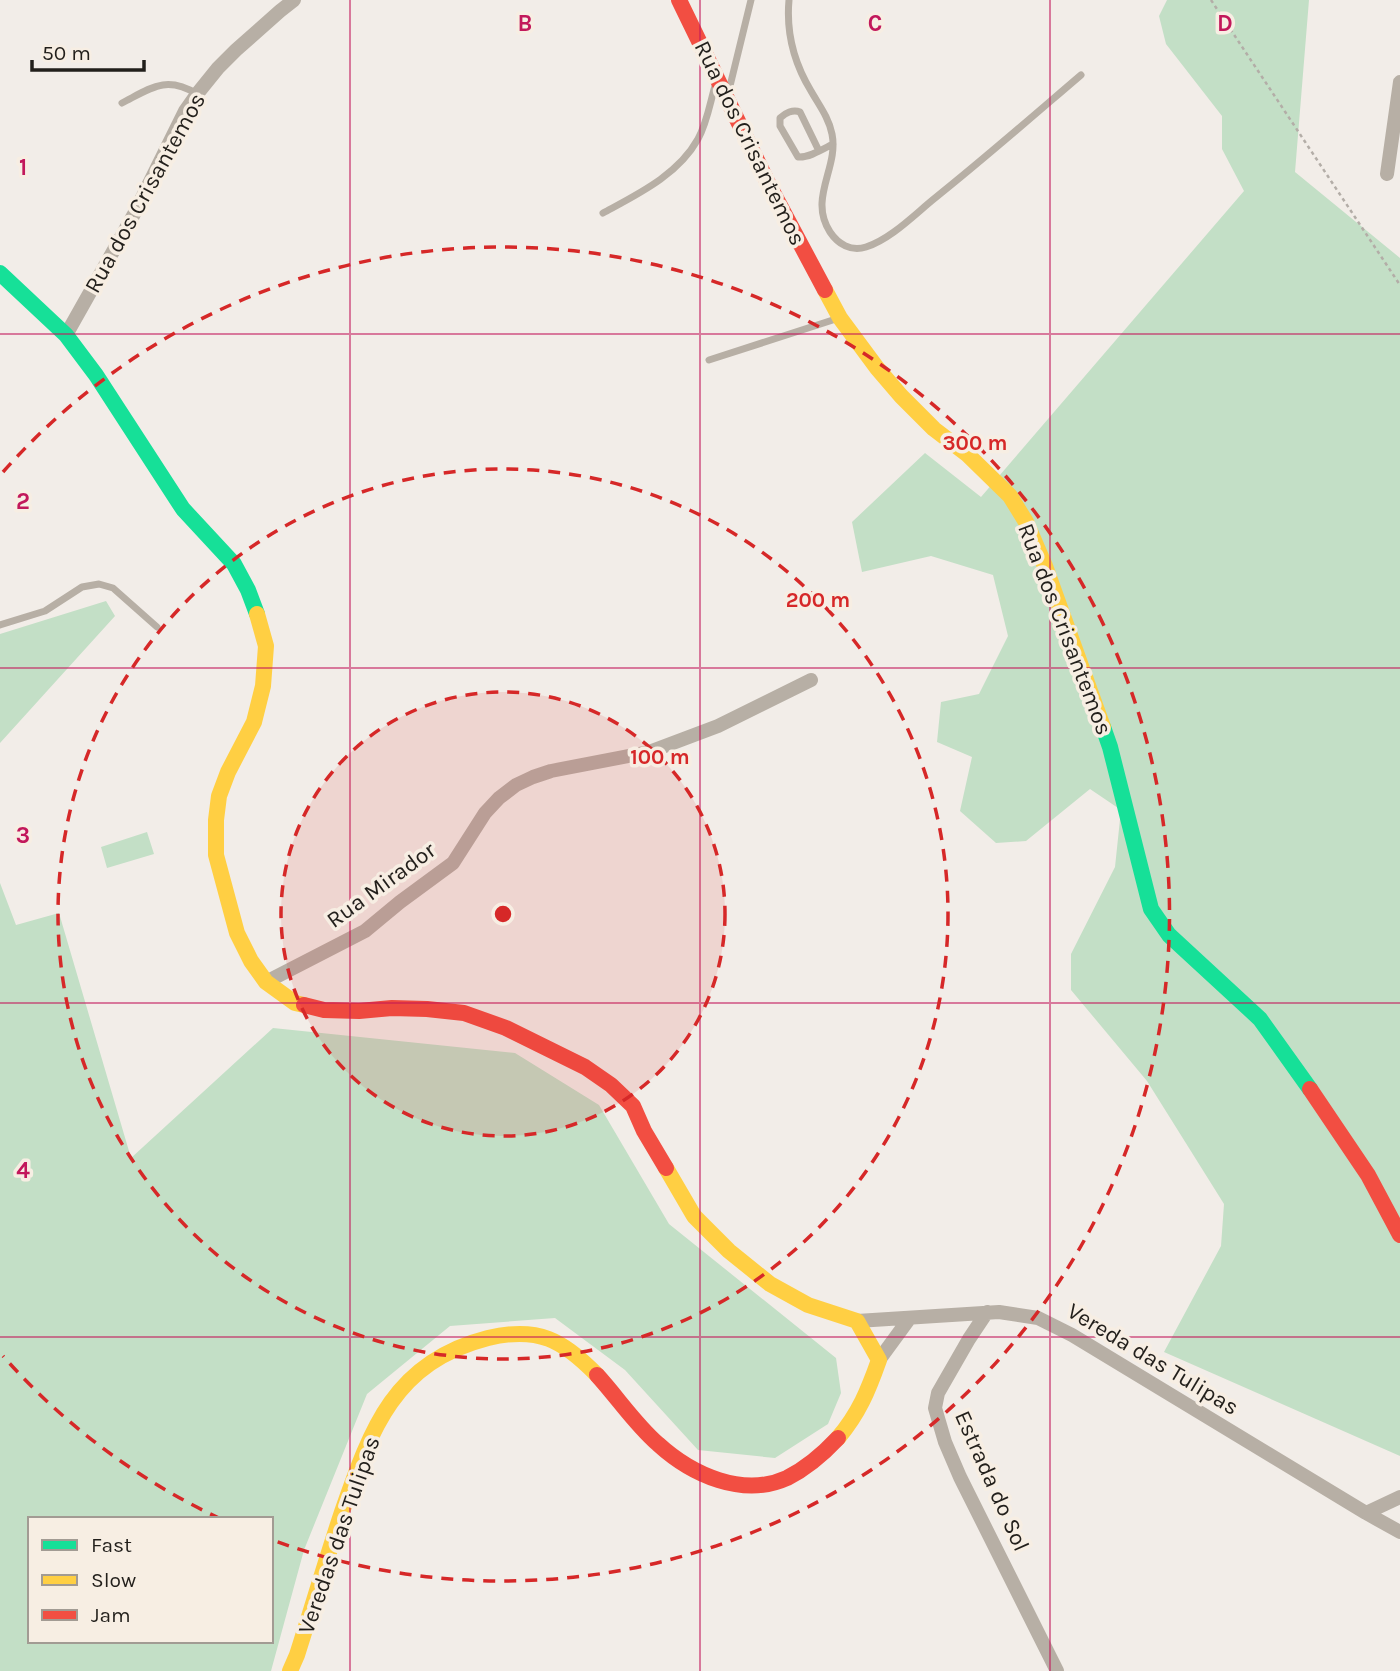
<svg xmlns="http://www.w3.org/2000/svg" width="1400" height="1671" font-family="Karla,sans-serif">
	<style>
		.green { fill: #c3dfc6; fill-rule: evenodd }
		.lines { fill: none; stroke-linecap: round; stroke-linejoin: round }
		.path { stroke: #b3ada7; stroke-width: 2.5; stroke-dasharray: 3.5 3.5; stroke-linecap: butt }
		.lane { stroke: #b7afa5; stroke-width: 7 }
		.street { stroke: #b7afa5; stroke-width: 14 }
		.fast { stroke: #16e098; stroke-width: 16 }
		.slow { stroke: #ffcf43; stroke-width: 16 }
		.jam { stroke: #f24e42; stroke-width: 16 }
		.grid { fill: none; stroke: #c2185b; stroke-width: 2; stroke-opacity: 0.55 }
		.ring { fill: none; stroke: #d62828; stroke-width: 3.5; stroke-dasharray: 12 9 }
		.labels { text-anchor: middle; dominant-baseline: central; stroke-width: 7; stroke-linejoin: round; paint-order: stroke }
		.street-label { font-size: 23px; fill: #221f1b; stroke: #f7eee3 }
		.grid-label { font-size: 23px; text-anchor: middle; font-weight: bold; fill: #c2185b; stroke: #f7eee3; stroke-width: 7; stroke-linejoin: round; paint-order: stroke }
		.centre { fill: #d62828; stroke: #f7eee3; stroke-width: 3.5 }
		.ring-label { font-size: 21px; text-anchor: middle; font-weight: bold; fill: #d62828; stroke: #f7eee3; stroke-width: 7; stroke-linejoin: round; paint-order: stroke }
	</style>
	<rect width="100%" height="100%" fill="#f2ede8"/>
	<path class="green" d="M1167,0H1309L1295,172L1400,258V1456L1164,1352L1221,1246L1224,1204L1147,1081L1071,990V954L1115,867L1121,810L1090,789L1026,841L996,843L960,811L972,757L937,742L941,702L979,694L1008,636L993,575L931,556L862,572L852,522L925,453L981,497L1244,191L1222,149V116L1166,44L1159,16Z
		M106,601L115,616L0,743V634Z
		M147,832L154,854L107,868L101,847Z
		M0,883L16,925L59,913L131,1158L273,1028L515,1053L599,1105L669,1224L836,1358L841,1393L828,1424L775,1458L698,1450L625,1370L555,1318L450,1326L367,1394L304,1550L271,1671H0ZM30,1519H271V1641H30Z"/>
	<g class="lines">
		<path class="path" d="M1211,0L1400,285"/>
		<path class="lane" d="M789,0C786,33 794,63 811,91C819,105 829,118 832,134C839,168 808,198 830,232C838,244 851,252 866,247C891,239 915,214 935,198C985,158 1033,116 1081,75
			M729,90L751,0
			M122,103C151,88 166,75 197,94
			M819,151L800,112C793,109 785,113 780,118V126L798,157C809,158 823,149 833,144
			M603,213C638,194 678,175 698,139C707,123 710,103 715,86
			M709,360L839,318
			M0,625L45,611L82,587L99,584L113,588L157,627"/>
		<path class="street" d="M1387,174L1400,82
			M66,335L133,216L185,111L197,94L218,68L236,50L280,11L294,0
			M266,982L365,931L400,902L453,863L485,813L499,798L516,785L533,777L551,771L649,752L718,726L811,680
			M987,1312L969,1339L938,1393L935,1408L945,1442L960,1477L1057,1671
			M857,1321L999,1312L1038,1318L1072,1335L1366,1513L1400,1532
			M879,1360L909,1319
			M1366,1513L1400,1497"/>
		<path class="fast" d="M0,273L66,335L96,375L183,509L234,564L248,590L257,614
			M1103,727L1110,747L1151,909L1169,935L1260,1019L1310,1089"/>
		<path class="slow" d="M825,290L840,318L877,368L901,396L934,429L968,455L1010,496L1026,522L1045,566L1103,727
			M257,614L266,646L263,686L254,722L228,772L219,796L216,820V855L237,933L251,961L266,982L295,1003L304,1005
			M666,1168L694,1216L729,1251L770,1284L808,1305L857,1321L879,1360C868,1391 859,1413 838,1438
			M290,1671L297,1655C312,1608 326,1560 342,1512C371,1429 394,1362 488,1338C538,1326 563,1340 597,1375"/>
		<path class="jam" d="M679,0L769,185L825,290
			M304,1005L324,1010L359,1011L392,1008L427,1009L464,1013L506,1028L585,1067L611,1085L633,1106L644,1131L666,1168
			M1310,1089L1368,1175L1400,1235
			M597,1375C618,1398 635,1424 658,1444C692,1475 743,1498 787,1478C807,1468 823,1454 838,1438"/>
	</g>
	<path class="grid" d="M350,0V1671M700,0V1671M1050,0V1671M0,334H1400M0,668H1400M0,1003H1400M0,1337H1400"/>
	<circle cx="503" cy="914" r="222" fill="#d62828" fill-opacity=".12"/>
	<g class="ring">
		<circle cx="503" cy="914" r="222"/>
		<circle cx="503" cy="914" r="445"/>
		<path d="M221 1519A667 667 0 0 1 3 1356M3 472A667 667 0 1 1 275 1541"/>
	</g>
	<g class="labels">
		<g class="street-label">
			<text transform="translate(750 143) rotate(64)">Rua dos Crisantemos</text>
			<text transform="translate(145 193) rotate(-61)">Rua dos Crisantemos</text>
			<text transform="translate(1065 629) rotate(69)">Rua dos Crisantemos</text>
			<text transform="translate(381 885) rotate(-36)">Rua Mirador</text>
			<text transform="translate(1153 1359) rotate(31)">Vereda das Tulipas</text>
			<text transform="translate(992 1481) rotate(66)">Estrada do Sol</text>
			<text transform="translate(339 1535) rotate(-71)">Veredas das Tulipas</text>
		</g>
	</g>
	<g class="grid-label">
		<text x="525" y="31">B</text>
		<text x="875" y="31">C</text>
		<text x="1225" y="31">D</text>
		<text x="23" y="175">1</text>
		<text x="23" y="509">2</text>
		<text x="23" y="843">3</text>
		<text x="23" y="1178">4</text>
	</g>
	<circle cx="503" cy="914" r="10" class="centre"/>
	<g class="ring-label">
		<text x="975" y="450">300 m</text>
		<text x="818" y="607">200 m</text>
		<text x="660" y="764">100 m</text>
	</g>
	<rect x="28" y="1517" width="245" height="126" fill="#f7eee3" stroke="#a29b93" stroke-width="2"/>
	<rect x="42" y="1540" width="35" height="10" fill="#16e098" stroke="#a29b93" stroke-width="2"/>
	<text x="91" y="1552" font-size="21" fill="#221f1b">Fast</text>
	<rect x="42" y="1575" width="35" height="10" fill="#ffcf43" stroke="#a29b93" stroke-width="2"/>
	<text x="91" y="1587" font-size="21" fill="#221f1b">Slow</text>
	<rect x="42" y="1610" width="35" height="10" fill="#f24e42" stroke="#a29b93" stroke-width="2"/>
	<text x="91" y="1622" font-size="21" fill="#221f1b">Jam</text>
	<path d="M32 60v10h112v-10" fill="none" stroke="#221f1b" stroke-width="3.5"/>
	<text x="42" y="60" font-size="21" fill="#221f1b" stroke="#f7eee3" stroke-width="5" paint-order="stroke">50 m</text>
</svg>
